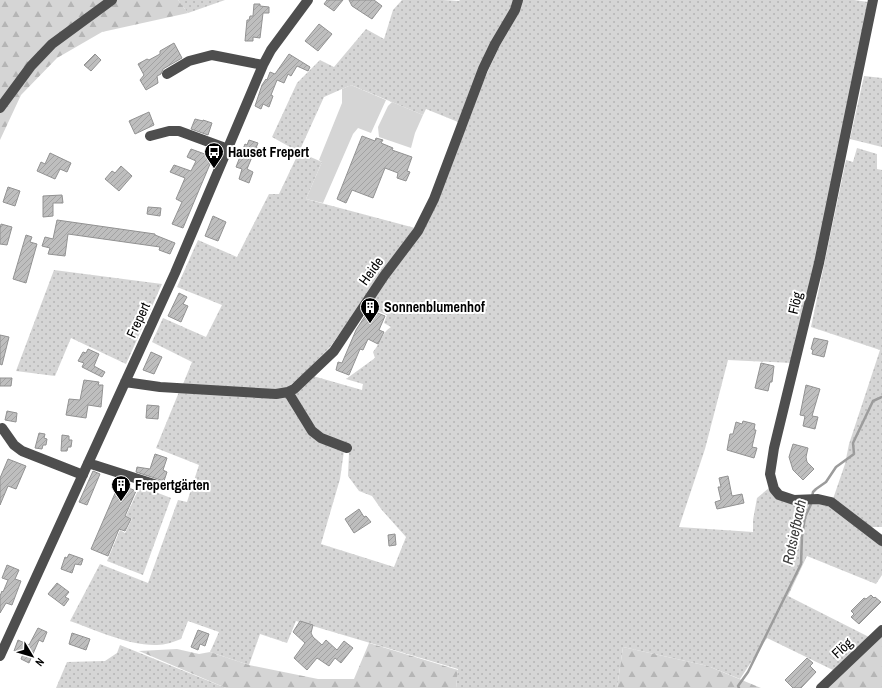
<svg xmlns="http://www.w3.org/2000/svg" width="882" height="688" font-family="'Archivo Narrow',sans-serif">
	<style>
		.green { fill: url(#green-dots); fill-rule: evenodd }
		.forest { fill: url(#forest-firs) }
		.pitch { fill: #d5d5d5 }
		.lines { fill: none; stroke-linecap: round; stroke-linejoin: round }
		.stream { stroke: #9c9c9c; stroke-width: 2.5 }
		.building { fill: url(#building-hatch); stroke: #929292 }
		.minor { stroke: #4e4e4e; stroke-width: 10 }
		.labels { text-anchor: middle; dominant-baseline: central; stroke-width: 4; stroke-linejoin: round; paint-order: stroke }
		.poi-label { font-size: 14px; font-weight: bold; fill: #000; stroke: #fff; text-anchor: start }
		.street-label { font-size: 14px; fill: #000; stroke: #fff }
		.water-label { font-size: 15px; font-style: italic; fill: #3d3d3d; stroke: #fff }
	</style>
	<defs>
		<pattern id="green-dots" width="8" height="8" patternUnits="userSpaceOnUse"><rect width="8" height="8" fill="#d5d5d5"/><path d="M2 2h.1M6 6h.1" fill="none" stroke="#b5b5b5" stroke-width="1.8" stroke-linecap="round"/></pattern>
		<pattern id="forest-firs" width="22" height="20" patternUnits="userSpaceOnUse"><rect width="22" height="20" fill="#d5d5d5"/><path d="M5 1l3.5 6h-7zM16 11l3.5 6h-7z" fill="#b5b5b5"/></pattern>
		<pattern id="building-hatch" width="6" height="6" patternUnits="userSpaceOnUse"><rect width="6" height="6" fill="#bebebe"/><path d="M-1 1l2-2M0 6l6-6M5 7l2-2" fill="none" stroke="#a2a2a2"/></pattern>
	</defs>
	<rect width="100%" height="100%" fill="#fff"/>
	<path class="green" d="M178,0H225L188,13Z
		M402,0H443L459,1L460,0H854L868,2L857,66L802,322L792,363L728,360L705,449L679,527L753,532V520L757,498L769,488C789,514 801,497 827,506C834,508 840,514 845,518C857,527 870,537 882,546V575L876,584L807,556L788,596L869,637L835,671L767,638L740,679L708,666L623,647L617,688H456L458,669L296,621L287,643L260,634L249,665L210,652L219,632L188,621L181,639C173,642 165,645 157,645C129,646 96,630 70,621L100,564L148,583L178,500L187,502L199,465L156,448L179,392L275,397L313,376L362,390L363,384L346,379L375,358L373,352C380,344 382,332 391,327L384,323L387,315L366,306L403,258L499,47L515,20L468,96L458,122L426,109L423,115L351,85L324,97L299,152L322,162L306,199L415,228L330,347L303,375L285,389L275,390L183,384L192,362L152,342L163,318L206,337L222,305L177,287L198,240L237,257L269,194H279L299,152L272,137L297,83L320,60L334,67L366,29L384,39L393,10ZM344,451L349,453L348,476L359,491L372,496L381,509L406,537L394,567L321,544L340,479Z
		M864,76L882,78V147L850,139Z
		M857,148L877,154V169L882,170V527H870L833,499L845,464L849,444L880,350L811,327L846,160L853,162Z
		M54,270L162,284L126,364L71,338L55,376L16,371Z
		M140,486L171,498L143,575L107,561L120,530L125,533L132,519L126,516Z
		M120,645L226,688H56L67,662L105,661L117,653Z"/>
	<path class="forest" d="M0,0H178L188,13L102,32L57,58L21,95L0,140Z
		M882,632V688H823Z
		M369,643L458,670L456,688H226L139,651L177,649L199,654L210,652L249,665L318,679H354Z
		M623,647L708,666L761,688H617Z"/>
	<path class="pitch" d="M351,85L386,100L371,133L358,128L353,134L323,203L306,199L322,162L319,160L342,103V89Z
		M392,102L423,115L415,133L411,148L379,137L378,127L388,106Z"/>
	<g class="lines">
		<path class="stream" d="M812,497L813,492L816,489L826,482L836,467L854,454L853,443L873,401L882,397
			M739,688L738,686L748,672L801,564L802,536L805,517L812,502"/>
	</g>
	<path class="building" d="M327,0H343L334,11L324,4Z
		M349,0H374L382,6L372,19L352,6Z
		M254,4H260V6L269,7V13H263L260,38L253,37V41H245L247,20H249L250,16H253Z
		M319,24L332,34L318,51L305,41Z
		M174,43L182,58L163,69L161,74L157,76L158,83L146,90L140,80L144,75L138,64L147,59L149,60L160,54V51Z
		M95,54L101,60L91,71L84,65Z
		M289,54L310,67L308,71L297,66L291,76L288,74L284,83L277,80L271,95L273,96L269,107L263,104L261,109L255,106L262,85L266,79L267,80L270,72L275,74Z
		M149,112L154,125L135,134L129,121Z
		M195,119L203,121V120L212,123L208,135L191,129Z
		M362,136L375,141L376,138L383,140L381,143L393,148L392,150L412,157L407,171L410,172L406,181L397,178L398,173L385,168L373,198L352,190L346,203L337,199Z
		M249,140L258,143L256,148H258L255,158L252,157L247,169L253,172L249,183L239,179L242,169L236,167L245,144L247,145Z
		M191,149L213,157L183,228L172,224L182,202L176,199L185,178L170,172L174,165L191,171L196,161L187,157Z
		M50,153L71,163L67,172L60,169L55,179L37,171L41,162L45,164Z
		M121,166L132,176L119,191L105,179L112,171L115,173Z
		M8,187L20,191L15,206L3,202Z
		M62,195L63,203H53V216L43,217V196Z
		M148,207L161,208L160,216L147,214Z
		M213,216L226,222L218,241L205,236Z
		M57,220L155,234V235L175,243L170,254L159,250L160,247L68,234L65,256L48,254L50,248L42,246L45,237L53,239Z
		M1,224L12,227L7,245L0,244V229Z
		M26,235L32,237L30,242L37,244L26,283L13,279Z
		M179,293L187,297L183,304L188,306L181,322L168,316Z
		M375,312L385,316L379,330L384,332L378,344L368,339L363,350L360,349L349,375L336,370L338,362L342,363L356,330L365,316L372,319Z
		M0,335L9,337L2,365L0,364Z
		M814,338L828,341L824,357L812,354L813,350L811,349Z
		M88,349L99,354L94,366L105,372L102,377L82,367L84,363L78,361L83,352L86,353Z
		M151,352L162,357L154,374L143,370Z
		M761,363L774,366L772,382H770L768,391L755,388Z
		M0,378H12L11,386H0Z
		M84,380L99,382L98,385H103L101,407L88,405L86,418L66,415L69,399L80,400Z
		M806,385L820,389L812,416L818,417L815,429L803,426L805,416L800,415Z
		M147,405L159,406L158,419L146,418Z
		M7,411L17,413L16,422L5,420Z
		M743,421L755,424L754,430H756L752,447L757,448L754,458L727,450L730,434H733L736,422L742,424Z
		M39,433L45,434L44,438L47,439L46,445H43L42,449L35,448Z
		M62,435L69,436V440H72L71,447H68L67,451H61Z
		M793,444L808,448L806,457L807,462L814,469L803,480L793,470L789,457Z
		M155,454L167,458L163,470L167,472L164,481L136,472L137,467L150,469Z
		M8,459L26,466L16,489L8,486L0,505V478Z
		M93,471L100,474L87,505L79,502Z
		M728,476L732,496L742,494L744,503L717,509L715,502L721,500L718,487H721L719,478Z
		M119,484L136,491L125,516L131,519L125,531L119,529L108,556L91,549Z
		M359,509L364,517L366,516L371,522L354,533L345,519Z
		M395,534L396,545L389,546L388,535Z
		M69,554L83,559L81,565L75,564L72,573L61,569L65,557L67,558Z
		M7,565L19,570L15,579L21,581L12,605L6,603L0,613V596L2,591L3,592L8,580L2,578Z
		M57,583L69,592L65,597L69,599L64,606L48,594Z
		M871,595L874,598L875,597L881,602L859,624L851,617L854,614L851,611L864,598L866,599Z
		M300,621L313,625L311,633L313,637L322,645L326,640L337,650L344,641L353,648L341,663L335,658L329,666L317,658L307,670L294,658L305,643L293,632Z
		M38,628L47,632L43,642L39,640L29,663L21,659L23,654L14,651L18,640L29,645Z
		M198,630L209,634L205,646L200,644L198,650L191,647Z
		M72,633L90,639L86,650L69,644Z
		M807,658L813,663L810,666L816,672L801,688H793L785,680Z"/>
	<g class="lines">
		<path class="minor" d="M873,0L819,263L774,448L770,474L774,489L779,495L794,500L818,499L831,502L882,541
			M167,74L189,61L212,55L263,65
			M0,108L31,66L52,44L112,0
			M150,136L169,131H179L228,149
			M125,382L160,387L276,394L288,392L294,389L334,351L384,276L418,231L434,199L483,69L495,44L515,10L518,0
			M288,392L312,431L321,438L347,448
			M2,428L14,445L22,451L83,475
			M88,463L157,485
			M0,656L175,273L263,65L271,50L308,0
			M821,688L882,630"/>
	</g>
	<defs>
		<g id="bus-pin" transform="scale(1)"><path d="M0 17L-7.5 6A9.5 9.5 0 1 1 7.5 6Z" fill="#000" stroke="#fff"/><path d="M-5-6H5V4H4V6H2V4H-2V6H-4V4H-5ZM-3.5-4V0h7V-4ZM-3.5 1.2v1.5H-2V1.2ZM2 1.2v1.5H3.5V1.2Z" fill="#fff"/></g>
		<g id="building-pin" transform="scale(1)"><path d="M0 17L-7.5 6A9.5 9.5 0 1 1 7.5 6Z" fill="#000" stroke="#fff"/><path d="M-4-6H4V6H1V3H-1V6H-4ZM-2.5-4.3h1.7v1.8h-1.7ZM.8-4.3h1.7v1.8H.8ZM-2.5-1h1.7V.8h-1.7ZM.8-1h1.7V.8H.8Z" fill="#fff"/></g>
	</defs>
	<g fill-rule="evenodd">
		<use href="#bus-pin" x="214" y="152"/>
		<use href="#building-pin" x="370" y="307"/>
		<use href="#building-pin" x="121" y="485"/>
	</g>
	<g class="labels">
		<g class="poi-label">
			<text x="228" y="152">Hauset Frepert</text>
			<text x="384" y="307">Sonnenblumenhof</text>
			<text x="135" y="485">Frepertgärten</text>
		</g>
		<g class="street-label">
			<text transform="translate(371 271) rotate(-54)">Heide</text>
			<text transform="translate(795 303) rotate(-76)">Flög</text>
			<text transform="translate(138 320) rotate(-65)">Frepert</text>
			<text transform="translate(842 648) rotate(-43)">Flög</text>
		</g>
		<g class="water-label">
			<text transform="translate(794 532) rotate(-78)">Rotsiefbach</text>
		</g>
	</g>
	<g transform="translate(32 656) rotate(128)" stroke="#ffffff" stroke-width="3" paint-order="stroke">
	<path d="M0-3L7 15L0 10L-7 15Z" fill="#000000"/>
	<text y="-6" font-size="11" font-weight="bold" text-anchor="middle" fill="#000000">N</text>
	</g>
</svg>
